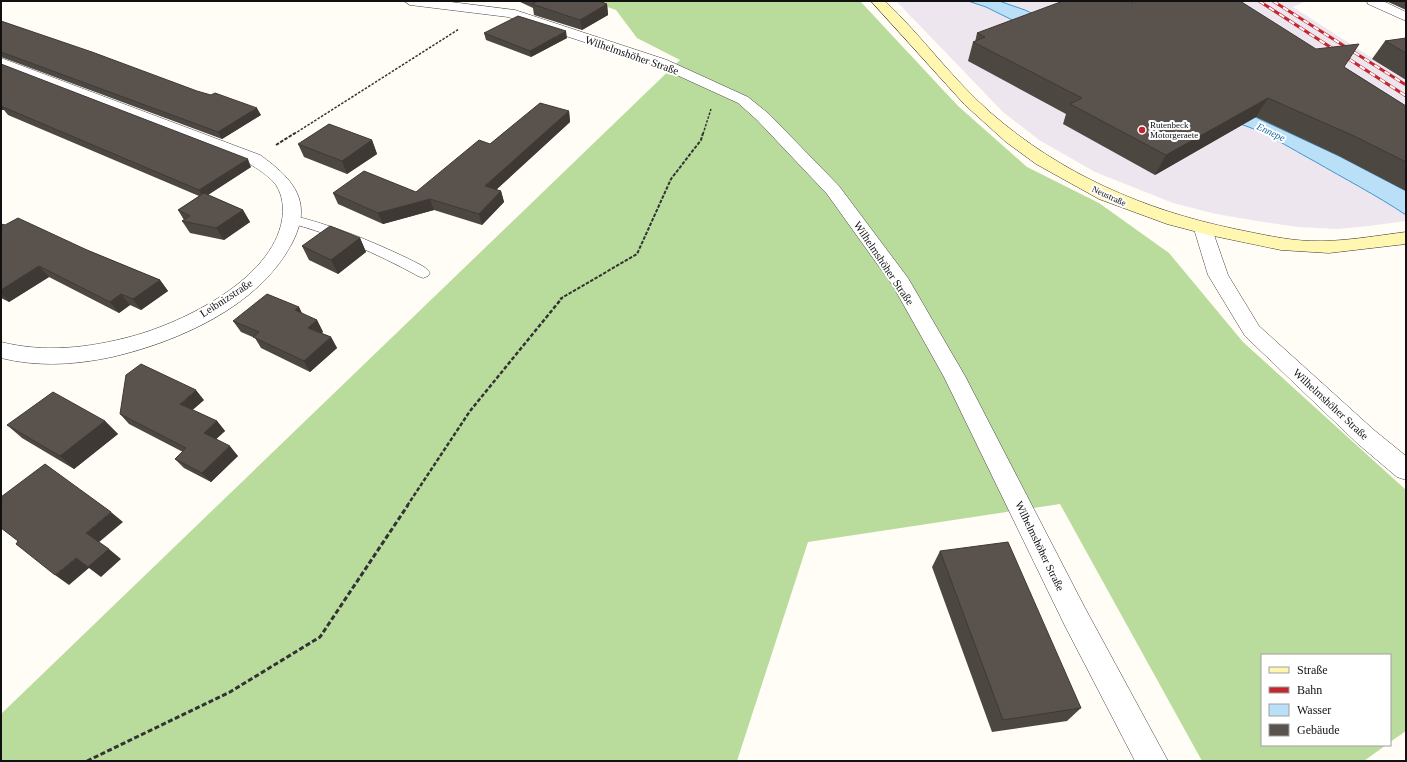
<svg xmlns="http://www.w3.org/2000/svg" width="1407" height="762" font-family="Georgia,serif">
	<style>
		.industrial { fill: #eee6ef }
		.forest { fill: #b9dc9c }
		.water { fill: #b9e0f7; stroke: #3f96cf }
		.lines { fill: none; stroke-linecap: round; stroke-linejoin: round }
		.lane-casing { stroke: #444; stroke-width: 1 }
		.street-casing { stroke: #444; stroke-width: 1 }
		.secondary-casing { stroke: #333; stroke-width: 1 }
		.path-far3 { stroke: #333; stroke-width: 1.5; stroke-dasharray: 2.5 1.5; stroke-linecap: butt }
		.path-far2 { stroke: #333; stroke-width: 2; stroke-dasharray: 3.5 1.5; stroke-linecap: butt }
		.path-far1 { stroke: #333; stroke-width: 2.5; stroke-dasharray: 4 2; stroke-linecap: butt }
		.path { stroke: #333; stroke-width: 3; stroke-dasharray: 5 2.5; stroke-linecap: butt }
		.lane { fill: #fff; fill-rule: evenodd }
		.street { fill: #fff; fill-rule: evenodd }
		.secondary { fill: #fff6b0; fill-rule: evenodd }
		.rail-casing { stroke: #c4262e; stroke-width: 3 }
		.rail { stroke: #fff; stroke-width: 2; stroke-dasharray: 6; stroke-linecap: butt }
		.wall { fill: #4d4742 }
		.shaded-wall { fill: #3f3936 }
		.building { fill: #5a524d; stroke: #3f3936 }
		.poi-dot { fill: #c4262e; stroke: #fff; stroke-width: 1.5 }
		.labels { text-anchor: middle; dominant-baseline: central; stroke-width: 4; stroke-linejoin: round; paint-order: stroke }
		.far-poi-label { font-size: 9px; fill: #111; stroke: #fff; text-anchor: start }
		.far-street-label { font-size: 9px; fill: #111; stroke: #fff }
		.far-water-label { font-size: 10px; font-style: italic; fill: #1768a6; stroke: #fff }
		.street-label { font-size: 11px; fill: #111; stroke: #fff }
	</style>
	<rect width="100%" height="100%" fill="#fffdf5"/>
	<path class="industrial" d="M896,1H1306L1293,7L1406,80V221L1369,226L1338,229L1298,227L1257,221L1216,214L1173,203L1095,172L1039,140L1003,112Z"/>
	<path class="forest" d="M591,1H860L958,106L1027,167L1099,203L1169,253L1243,342L1406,490V731L1390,742V655H1262V745H1386L1364,761H1202L1060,504L808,542L737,761H1V714L680,60L637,38L616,10Z"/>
	<path class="water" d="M968,1H999L1025,10L1339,156L1406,191V215C1376,195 1345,179 1314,161C1284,145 1248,120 1213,119L986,7Z"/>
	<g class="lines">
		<g class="lane-casing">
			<path id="lane" d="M291,215C332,225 369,240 407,258C414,262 426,266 430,273L428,276L423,278L418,276C376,253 333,234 286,222L284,219L286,216Z"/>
		</g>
		<g class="street-casing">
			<path id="street" d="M404,1H443L515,10L667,60L748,97L769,114L839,186L908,278L965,376L1085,608L1168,761H1135L1065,626L944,377L893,286L827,194L757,120L738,103L657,66L508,17L410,5Z
				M1367,1H1383L1406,12V21L1368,4Z
				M1,58L260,155C295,180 314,203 291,245C258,307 177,342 112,357C74,365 38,367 1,358V342C45,353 89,348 133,336C184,322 272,279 282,220C284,209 283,196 276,185C269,176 258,169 248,163L1,67Z
				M1203,223L1210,225L1212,229L1228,275L1259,326L1374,430L1406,456V480L1397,477L1358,444L1245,336L1208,275L1194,229L1196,225Z"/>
		</g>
		<g class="secondary-casing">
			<path id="secondary" d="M871,1H885C922,36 952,79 991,113C1061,174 1144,210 1235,229C1260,234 1285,240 1310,241C1342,242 1374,236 1406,232V244L1329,253L1281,250L1209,235L1167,224L1099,199L1036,164L1006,142L965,105Z"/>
		</g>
		<path class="path-far3" d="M294,134L459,29
			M703,134L711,109"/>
		<path class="path-far2" d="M276,145L295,133
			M560,299L637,254L671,179L701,140L703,133"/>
		<path class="path-far1" d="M407,506L470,411L562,298"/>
		<path class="path" d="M87,761L230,692L320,637L408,505"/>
		<use href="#lane" class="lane"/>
		<use href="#street" class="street"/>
		<use href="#secondary" class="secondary"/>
		<g class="rail-casing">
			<path id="rail" d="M1259,1L1406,96
				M1273,1L1406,85"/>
		</g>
		<use href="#rail" class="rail"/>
	</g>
	<path class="wall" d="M518,1H599L607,4L608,15L582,30L534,15L533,8Z
		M1386,1H1406V10Z
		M1130,3L1344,67L1406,106V191L1339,156L1256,117L1155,175L1063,124L1066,114L968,61L973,42H975L977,33Z
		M1,21L261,115L222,139L1,57Z
		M484,33L567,38L531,57L486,40Z
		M1406,38V80L1372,59L1385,41Z
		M1,64L251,167L208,195L243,210L250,222L224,240L190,233L182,221L184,220L178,210L199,196L8,115L4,110H1Z
		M569,111L570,122L496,190L501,191L504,202L482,225L434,210L383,224L338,204L333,193L416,192Z
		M372,140L377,154L347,174L304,157L298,144Z
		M1,224L5,225L87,250L160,280L168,291L141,310L130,305L119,313L49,277L9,302L1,298Z
		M360,238L366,252L338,274L309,260L302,246Z
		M299,307L302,314L317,320L323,332L321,333L331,337L337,348L310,372L261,348L255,338L241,332L233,321Z
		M204,400L192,410L217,421L225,431L216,439L238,456L211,482L184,468L175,459L183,452L129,424L120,414Z
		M105,421L118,434L74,469L22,438L7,425Z
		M940,551L1081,708L1067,721L992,732L932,567Z"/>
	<path class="shaded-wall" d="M607,4L608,15L582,30L580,20Z
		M566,31L567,38L531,57L530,51Z
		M1268,98L1256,117L1155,175L1166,155Z
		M1,106L4,110H1Z
		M257,108L261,115L222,139L218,132Z
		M569,111L570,122L488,197L485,186Z
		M372,140L377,154L347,174L342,161Z
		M248,159L251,167L203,198L199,190Z
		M501,191L504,202L482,225L479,214Z
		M430,199L434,210L383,224L378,213Z
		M243,210L250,222L224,240L216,228Z
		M360,238L366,252L338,274L331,260Z
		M39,266L49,277L9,302L1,293V290Z
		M160,280L168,291L141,310L133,299Z
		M121,294L130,305L119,313L110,302Z
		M299,307L305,319L295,310Z
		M317,320L323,332L315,339L308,328Z
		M331,337L337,348L310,372L304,361Z
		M196,390L204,400L188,414L180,404Z
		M105,421L118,434L74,469L60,456Z
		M217,421L225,431L212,443L204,433Z
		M230,446L238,456L211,482L202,473Z
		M111,512L123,522L98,543L86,533Z
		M109,549L121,559L101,577L89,568L69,585L55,575L76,558Z"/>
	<path class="building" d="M537,1H599L607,4L580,20L532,4L538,1Z
		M1063,1H1126L1130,3L1135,1H1240L1316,49L1359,44L1344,67L1406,106V162L1354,136L1268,98L1166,155L1070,104L1082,98L973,42L985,37L977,33Z
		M518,16L566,31L530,51L484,33Z
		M1,21L92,52L197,91L211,95L215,93L257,108L218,132L1,52Z
		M1406,38V53L1385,41Z
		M1,64L248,159L199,190L3,107L1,106Z
		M540,103L569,111L485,186L501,191L479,214L430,199L378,213L333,193L364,171L416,192L479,140L490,144Z
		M329,124L372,140L342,161L298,144Z
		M204,193L243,210L216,228L182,221L190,216L178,210Z
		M18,218L87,250L160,280L133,299L121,294L110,302L39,266L1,290V224L5,225Z
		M330,226L360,238L331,260L302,246Z
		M267,294L299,307L295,310L317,320L308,328L331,337L304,361L253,337L259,332L233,321Z
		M141,364L196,390L180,404L217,421L204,433L230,446L202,473L175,459L186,448L120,414L126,375Z
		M53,392L105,421L60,456L7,425Z
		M45,464L111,512L86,533L109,549L88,567L76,558L55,575L16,544L18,541L1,528V497Z
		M1008,542L1081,708L1003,720L940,551Z"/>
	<circle class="poi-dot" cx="1142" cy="130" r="4"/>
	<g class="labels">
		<g class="far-poi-label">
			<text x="1150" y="125">Rutenbeck<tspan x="1150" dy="10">Motorgeraete</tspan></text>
		</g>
		<g class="far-street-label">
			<text transform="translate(1109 196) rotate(25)">Neustraße</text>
		</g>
		<g class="far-water-label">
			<text transform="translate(1271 132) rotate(25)">Ennepe</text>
		</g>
		<g class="street-label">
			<text transform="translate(632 55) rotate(19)">Wilhelmshöher Straße</text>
			<text transform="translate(884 263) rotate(56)">Wilhelmshöher Straße</text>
			<text transform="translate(226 298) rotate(-33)">Leibnizstraße</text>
			<text transform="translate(1331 404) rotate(43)">Wilhelmshöher Straße</text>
			<text transform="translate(1040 546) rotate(64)">Wilhelmshöher Straße</text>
		</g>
	</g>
	<rect width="1407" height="762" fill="none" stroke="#111111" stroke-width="4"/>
	<rect x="1261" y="654" width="130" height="92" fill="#ffffff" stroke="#a0a0a0"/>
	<rect x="1269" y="667" width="20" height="6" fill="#fff6b0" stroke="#a0a0a0"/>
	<text x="1297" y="674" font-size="12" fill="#111111">Straße</text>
	<rect x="1269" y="687" width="20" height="6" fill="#c4262e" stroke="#a0a0a0"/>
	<text x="1297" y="694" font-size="12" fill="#111111">Bahn</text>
	<rect x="1269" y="704" width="20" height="12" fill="#b9e0f7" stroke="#a0a0a0"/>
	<text x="1297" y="714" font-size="12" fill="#111111">Wasser</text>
	<rect x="1269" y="724" width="20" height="12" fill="#5a524d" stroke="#a0a0a0"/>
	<text x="1297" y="734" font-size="12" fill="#111111">Gebäude</text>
</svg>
